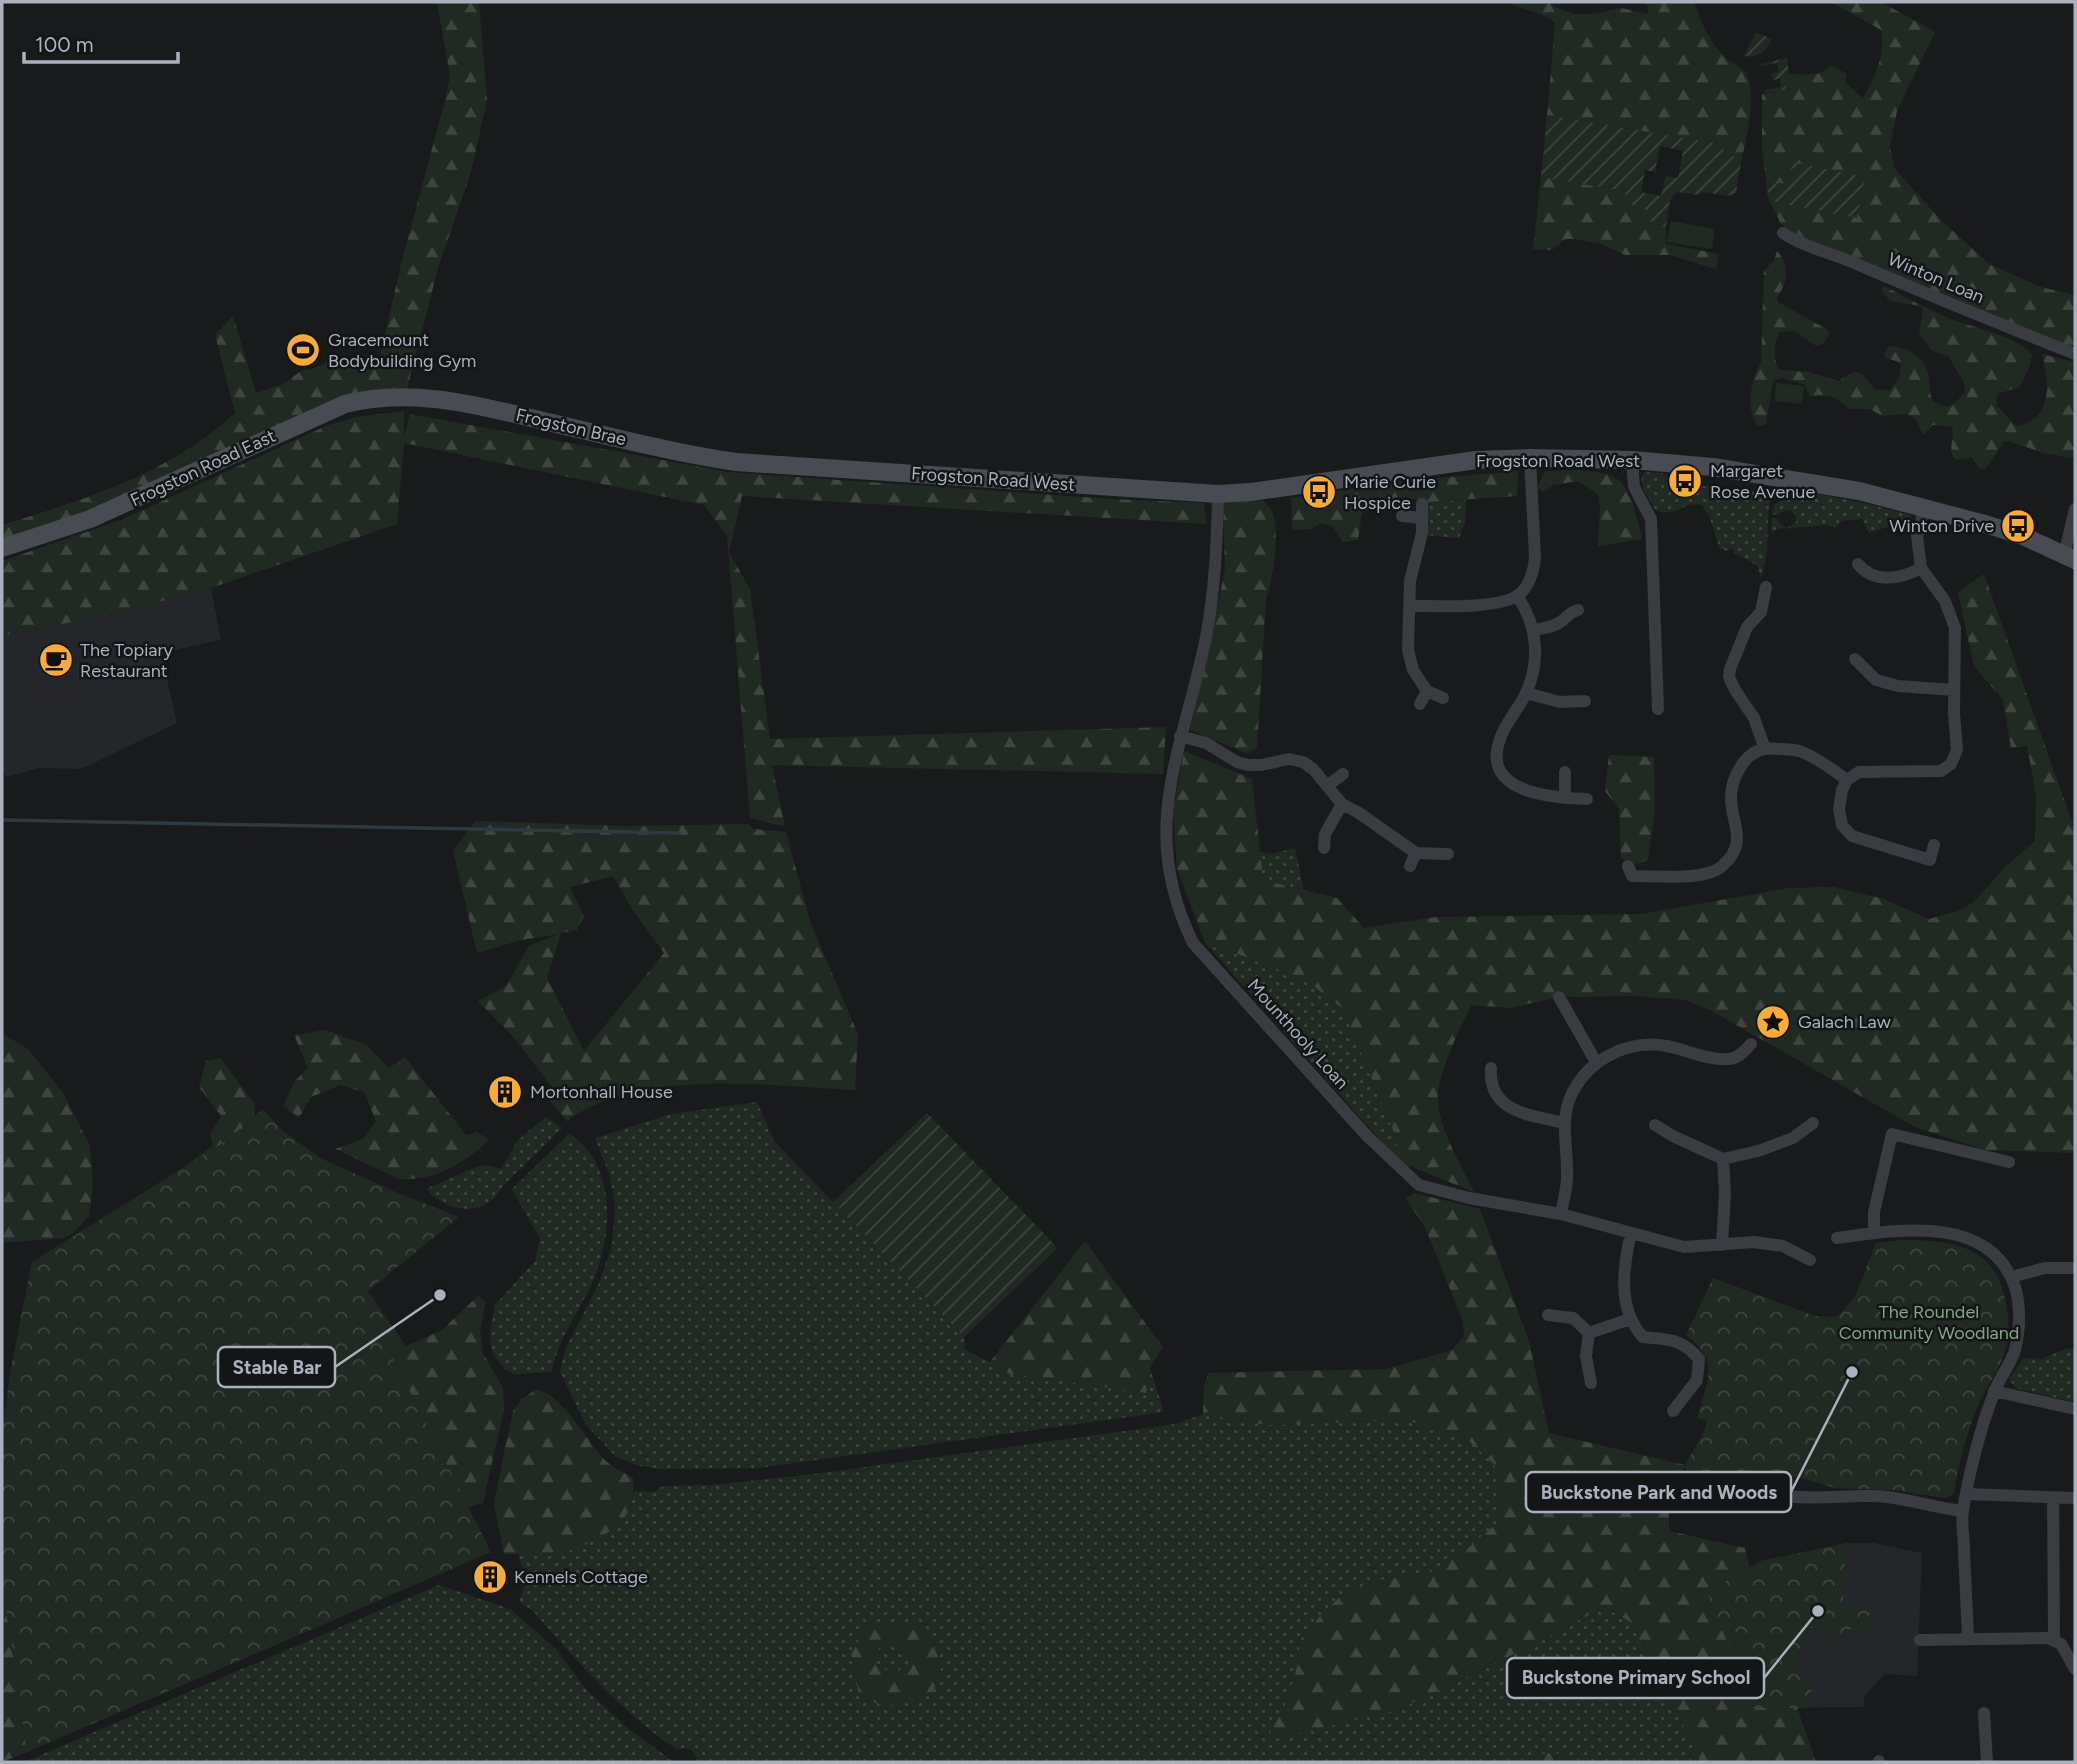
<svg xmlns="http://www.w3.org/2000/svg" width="2077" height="1764" font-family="Figtree,sans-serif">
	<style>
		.built { fill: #252629 }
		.grass { fill: url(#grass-dots) }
		.forest { fill: url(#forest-firs); fill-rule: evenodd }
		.park { fill: url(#park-crowns) }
		.garden { fill: url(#garden-furrows); fill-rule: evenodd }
		.pitch { fill: #212a22 }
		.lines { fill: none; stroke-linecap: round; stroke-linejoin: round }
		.stream { stroke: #2e3a41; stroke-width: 3.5 }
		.street { stroke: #3a3c41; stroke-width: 12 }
		.secondary { stroke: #484b51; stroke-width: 18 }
		.labels { text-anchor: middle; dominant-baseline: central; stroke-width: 5; stroke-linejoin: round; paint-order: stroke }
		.street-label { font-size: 18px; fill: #abb1bc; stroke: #141517 }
		.poi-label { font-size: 18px; fill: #abb1bc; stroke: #141517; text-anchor: start }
		.park-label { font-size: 18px; fill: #82a782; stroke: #141517 }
		.leader { fill: none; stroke: #abb1bc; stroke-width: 2.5 }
		.callout-dot { fill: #abb1bc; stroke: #141517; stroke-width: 2.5 }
		.callout { fill: #141517; stroke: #abb1bc; stroke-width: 2.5 }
		.callout-label { font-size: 19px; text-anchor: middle; font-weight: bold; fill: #abb1bc }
	</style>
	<defs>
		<pattern id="grass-dots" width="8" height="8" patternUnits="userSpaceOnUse" patternTransform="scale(1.75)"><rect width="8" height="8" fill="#212a22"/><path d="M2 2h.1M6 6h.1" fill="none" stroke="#3f4640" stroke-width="1.8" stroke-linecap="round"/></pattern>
		<pattern id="forest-firs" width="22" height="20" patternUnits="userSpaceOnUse" patternTransform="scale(1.75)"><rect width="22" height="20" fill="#212a22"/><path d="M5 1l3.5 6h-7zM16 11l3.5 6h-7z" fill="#3f4640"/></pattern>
		<pattern id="park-crowns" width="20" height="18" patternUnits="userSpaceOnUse" patternTransform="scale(1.75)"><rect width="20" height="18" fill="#212a22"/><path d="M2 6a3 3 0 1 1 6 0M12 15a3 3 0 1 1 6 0" fill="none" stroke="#3f4640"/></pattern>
		<pattern id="garden-furrows" width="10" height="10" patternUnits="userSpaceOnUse" patternTransform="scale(1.75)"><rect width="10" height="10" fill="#212a22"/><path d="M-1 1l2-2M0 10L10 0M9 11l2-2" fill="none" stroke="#3f4640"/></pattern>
	</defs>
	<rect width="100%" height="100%" fill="#191a1c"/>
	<path class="built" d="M211,588L221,640L161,653L177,723L81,769L40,768L6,777L2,770V636L118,613Z
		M1846,1543H1874L1922,1553L1917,1676L1885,1674L1864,1696V1707L1754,1708L1761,1561Z"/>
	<path class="grass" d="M1645,472L1662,473L1682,483L1741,491L1788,490L1771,500L1769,504L1766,559L1761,579L1757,565L1733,553L1734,550L1730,548L1728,551L1720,549L1709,516L1702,505C1682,501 1680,516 1656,511L1644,491L1641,476Z
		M1791,489L1864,503L1910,515L1914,523L1912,530L1893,525L1869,533L1862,519L1842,521L1835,528L1828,525L1778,529L1771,533L1772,518L1778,519L1779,523L1787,528L1796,522V516L1790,510L1781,512L1779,515L1772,514L1775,504L1787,497Z
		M1466,500L1465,524L1459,538L1425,535L1427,502Z
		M1295,848L1304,890L1263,880L1258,851L1271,854Z
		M1207,945L1230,951L1307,981L1343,1009L1394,1132L1400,1162Z
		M757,1102L774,1141L964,1337L965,1350L990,1362L1010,1374L1146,1393L1150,1368L1164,1412L758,1468L660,1469L640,1466L616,1457L586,1425L560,1372L565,1350L600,1281L612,1245L615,1206L610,1176L595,1138L671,1114Z
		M546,1117L562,1128L503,1186C487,1217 449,1214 428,1191V1188L476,1167L488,1165L501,1169L518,1140Z
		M570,1133C576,1139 584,1145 589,1152C616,1188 609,1245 592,1283C578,1314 558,1338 552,1372L514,1374L505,1370L492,1352L490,1333L495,1305L535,1261L540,1239L512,1189Z
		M2067,1348L2075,1349L2073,1402L2015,1388L2009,1379L2024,1358L2042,1359Z
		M1203,1414L1267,1425L1407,1420L1469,1441L1494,1464L1502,1494L1497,1523L1466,1550L1430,1573L1387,1578L1301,1639L1295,1676L1285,1705L1398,1710L1522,1650L1604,1607L1629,1621L1662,1679L1700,1762H696L697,1760L692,1750L685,1748L677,1749C620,1712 578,1662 533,1611L519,1602L526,1580L518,1554H555L580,1546L604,1535L631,1507L634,1491L654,1492L663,1486L713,1485L814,1474L1175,1424Z
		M439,1585L510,1609L555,1648L586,1689L624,1725L674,1762H29V1760Z"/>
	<path class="forest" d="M437,2H479L487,100L471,172L438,268L405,397L384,398L2,548V525C84,500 171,473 235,413L215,335L233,316L256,393L283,384L302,370L313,369L329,361L378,365L402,260L446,97L450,76Z
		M1513,2H1549L1557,8L1574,14H1593L1621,8L1649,14L1647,5L1643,2H1694C1701,23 1710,43 1726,58C1731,63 1740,66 1744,71C1759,89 1746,141 1741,162L1714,143L1547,115L1555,23L1548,17L1513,5Z
		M1831,2H1881L1935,32L1897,111L1890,146L1894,168L1942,221L1989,264L2041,287L2075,295V350L1792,234L1780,222L1768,198L1762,147V94L1785,90L1789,74C1804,74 1821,78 1830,65L1847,74L1845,83L1863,98C1875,78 1886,53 1881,30Z
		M1541,177L1624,191L1645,209L1651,222L1666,228V244L1719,254L1716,269L1669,255H1625L1601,244L1575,239H1566L1552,250L1533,249Z
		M1777,251C1790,265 1788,283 1777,297L1778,302L1828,330L1829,335L1824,343L1816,346L1795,331L1780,332C1774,342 1772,360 1780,370L1808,372L1839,381C1857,366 1862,371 1874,389L1890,390L1899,379L1901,366L1899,362L1886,358L1884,353L1889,346C1909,347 1927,358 1929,379C1930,388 1929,392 1933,401L1945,407L1955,403L1965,392L1964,383L1949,357L1931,350L1919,333L1923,310L1920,306L1890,301L1881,290L1884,286C1905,297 1926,308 1948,318C1971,327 2018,336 2032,355L2030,365L2020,387L2000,393L1996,398L1997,406L2016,426C2054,420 2049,382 2042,354L2075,362V455L2072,458L2043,453L2009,441L2004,442L1985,469H1980L1972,457L1957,460C1945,452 1956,439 1952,427L1933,425L1923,435L1915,418L1906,414L1882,416L1870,409H1849C1836,396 1828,394 1810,396L1804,384L1781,378L1773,381L1766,425L1757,426C1746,408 1750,381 1761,363L1764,271L1774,260Z
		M404,411V438L410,414L728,472L1110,499L1204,503L1206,524L742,496L729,552L750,589L770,739L1166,727L1163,774L772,765L785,827L750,818L727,536L704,505L404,443L397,524L211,588L118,613L2,636V561L121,520L326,426L356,417Z
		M1518,471L1517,496L1427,502L1400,497L1362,513L1358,540L1343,542L1331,525L1321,523L1311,529L1292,530L1291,498L1401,481Z
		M1545,471C1564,471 1607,467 1621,482C1632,494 1638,523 1642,539L1598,546L1600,507L1598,494L1578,481L1553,485L1544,492L1537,488Z
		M1263,500C1266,504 1271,509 1273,514C1280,537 1273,577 1266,599L1257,747L1248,754L1190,730L1225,570L1223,503Z
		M1984,574L2075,830V1153L1985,1150L1915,1127L1710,1010L1685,1000L1635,996L1559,997L1510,1008L1471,1005C1461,1027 1441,1067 1438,1091C1434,1121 1461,1165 1474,1192L1400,1162L1394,1132L1343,1009L1307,981L1230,951L1206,945L1177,869L1173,812L1184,751L1252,779L1263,880L1337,898L1364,928L1436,917L1642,914L1789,888L1834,887L1881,898L1929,919L1955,912L1973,903L2006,866L2035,841L2036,795L2027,746L2011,748L2003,700L1974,666L1958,592Z
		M1609,755L1654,757L1655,808L1648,860L1635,865L1621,858L1619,809L1605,791Z
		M476,821L631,826L748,824L753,829L786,832L811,924L858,1034L855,1090C769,1086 639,1067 567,1121L543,1093L551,1086L515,1039L478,1001L506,986L529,946L559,934L521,940L477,953L453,850ZM613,876L632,909L664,953L584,1051L547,978L561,933L577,930L584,916L570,887Z
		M325,1030L365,1044L389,1068L405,1057L466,1135L477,1132L489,1140C463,1164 435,1181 399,1179L335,1149L363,1139L376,1121L364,1092L340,1085L311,1097L299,1118L283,1106L295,1081L308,1068L294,1035Z
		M2,1033L29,1050L64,1094L90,1146L93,1184L89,1216L73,1233L64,1238L2,1243Z
		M220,1058L255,1104L251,1151L109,1220L213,1146L210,1134L221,1116L199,1087L206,1061Z
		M1414,1193L1480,1209L1529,1341L1549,1433L1685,1465L1704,1432L1954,1493L1946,1498L1893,1490L1835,1488L1806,1479L1767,1472L1731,1474L1704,1481L1689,1478L1685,1466L1669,1511V1531L1745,1548L1751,1575L1816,1762H1700L1662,1679L1629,1621L1604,1607L1522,1650L1398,1710L1266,1741L1285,1705L1295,1676L1301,1639L1323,1613L1346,1591L1387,1578L1430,1573L1466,1550L1497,1523L1502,1494L1494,1464L1469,1441L1407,1420L1267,1425L1203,1414L1204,1387L1208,1373L1386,1369L1452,1350L1464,1336L1463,1322L1426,1229L1406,1199Z
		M1085,1241L1163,1347L1150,1368L1146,1393L1010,1374L990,1362Z
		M478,1296L486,1302L480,1330L483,1353L503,1388L504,1410L483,1503L468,1507L393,1358L406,1346L442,1330Z
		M536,1390C559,1391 589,1443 605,1460C612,1468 624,1472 633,1478C634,1487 634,1496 631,1505C624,1530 579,1551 554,1554C538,1556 521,1554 504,1554L494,1505L505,1448L513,1411L521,1399Z
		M2,1581L27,1752L2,1762Z
		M908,1622L932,1640L942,1666L933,1692L917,1700L884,1707L859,1695L851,1653L867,1627ZM880,1645L899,1646L909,1663L894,1674L875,1664Z
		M1549,1753L1566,1754L1578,1762H1500L1529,1760L1534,1755Z"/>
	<path class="park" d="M263,1109L283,1131L320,1158L398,1193L459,1217L368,1291L406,1346L393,1358L491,1552L27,1752L2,1581V1433L10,1373L32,1262L226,1141Z
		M1902,1240C1947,1240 1992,1244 2004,1295C2008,1310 2010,1327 2007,1343C2003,1364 1989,1382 1980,1401C1967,1431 1959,1461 1954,1493L1946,1498L1893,1490L1835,1488L1806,1479L1767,1472L1731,1474L1704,1481L1689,1478L1685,1465L1704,1432L1707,1421L1697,1418C1707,1381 1721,1362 1686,1335L1713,1278L1815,1316L1837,1317L1855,1297L1876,1243Z
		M1846,1543L1843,1607L1869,1609L1868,1631L1846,1629L1845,1640L1830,1639L1831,1628L1805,1627L1804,1646H1800L1798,1677L1812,1678L1811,1708H1754L1707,1592L1761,1561Z"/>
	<path class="garden" d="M1756,32L1772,39C1765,52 1759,58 1744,56Z
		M1787,58L1789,74L1785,90L1765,93V90L1781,87L1780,79L1773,80L1771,73L1779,72L1777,63L1759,66V64Z
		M1547,115L1714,143L1741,162L1736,193L1728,196L1703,192L1698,195L1677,192L1670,200L1666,228L1651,222L1645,209L1629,204L1624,191L1541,177ZM1660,146L1683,151L1678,178L1666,176L1661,196L1641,192L1645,170L1655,172Z
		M1792,162L1865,177L1857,218L1769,201L1766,181L1789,184Z
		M927,1113L1058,1248L964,1337L833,1202Z"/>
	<path class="pitch" d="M1671,221L1715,229L1712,249L1667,242Z
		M1776,383L1804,386L1802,404L1775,401Z"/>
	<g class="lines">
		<path class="stream" d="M2,820L679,833"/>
		<path class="street" d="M1783,233C1801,246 1831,253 1852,262C1926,294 2000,324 2075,354
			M1632,460L1634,487L1651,519L1658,709
			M1218,494C1217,543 1215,589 1206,637C1183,751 1137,828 1193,943L1367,1136L1419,1185L1469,1198L1561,1214L1684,1247L1754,1242L1783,1246L1810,1260
			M1422,504V533L1410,581L1408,650L1413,670L1427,691L1443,698
			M1925,507L1917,536L1921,568L1945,601L1955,628L1954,713L1957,750L1951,764L1941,771L1859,772L1847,780L1842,790L1839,809L1842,825L1852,836L1930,860L1934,845
			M1402,516L1421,518
			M2064,555L2075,509
			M1858,564C1874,584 1901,579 1921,568
			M1517,596C1537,624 1541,660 1526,693C1519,709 1506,721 1500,739C1480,793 1552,798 1587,799
			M1411,606C1436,606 1496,609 1517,596C1529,588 1534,571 1535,557L1530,458
			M1534,630C1544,628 1555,627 1563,620C1569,615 1570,612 1578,610
			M1855,659L1876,680L1898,686L1954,690
			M1526,693L1560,702L1585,701
			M1420,704L1427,691
			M1180,736L1206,743L1237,762L1248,765H1261L1289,759L1303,762L1313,769L1342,804L1359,813L1416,853L1448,854
			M1765,749L1754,718L1735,690L1729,677L1730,669L1747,627L1761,612L1766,587
			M1327,786L1343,774
			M1565,798V772
			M1324,848L1325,834L1342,804
			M1410,866L1416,853
			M1628,866L1632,876C1655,876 1703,881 1721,867C1750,843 1731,824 1731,798C1731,779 1744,752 1765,749C1769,748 1776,749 1781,749C1788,750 1795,749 1802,752C1818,758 1833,770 1847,780
			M1559,997L1596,1062
			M1491,1068C1488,1113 1531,1115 1565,1123
			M1655,1125L1673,1136L1723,1159L1758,1151L1793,1138L1813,1123
			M1561,1214C1563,1202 1567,1189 1567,1177C1568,1151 1560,1122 1570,1098C1586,1060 1627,1039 1667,1046C1687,1050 1709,1061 1729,1059C1739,1058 1744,1051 1751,1044
			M1631,1233C1623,1267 1617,1309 1643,1337C1669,1340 1681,1338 1699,1359L1697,1380L1673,1411
			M1874,1233V1212L1892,1134L2009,1162
			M1837,1238C1896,1230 1990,1213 2015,1287C2021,1306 2020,1330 2015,1350C2010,1366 1999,1378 1994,1393C1981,1426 1968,1476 1963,1511C1961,1523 1964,1537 1964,1549C1965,1579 1967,1609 1968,1639
			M1722,1245L1725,1193L1723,1159
			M2011,1277L2045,1268H2075
			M1548,1315L1573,1318L1589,1333
			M1591,1383L1586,1356L1589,1333L1630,1319
			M1994,1391L2075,1409
			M1967,1494L2075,1498
			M1789,1496C1821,1501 1854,1493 1887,1497C1912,1500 1937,1508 1963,1511
			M2053,1497L2054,1639
			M1920,1640L2048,1638L2061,1644L2075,1669
			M1984,1713L1987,1762
			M1879,1761V1762"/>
		<path class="secondary" d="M2,548L90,519L345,404C414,386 484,407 552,423C613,437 674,453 736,462L1218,494L1251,492L1476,460L1530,458L1632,460L1713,467L1859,491L1985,524L2023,536L2075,560"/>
	</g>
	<defs>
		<g id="stadium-disc" transform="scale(1.75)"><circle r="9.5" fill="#f9ab34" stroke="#141517"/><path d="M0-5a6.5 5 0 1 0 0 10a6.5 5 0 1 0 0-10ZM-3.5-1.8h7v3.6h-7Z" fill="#111"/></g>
		<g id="bus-disc" transform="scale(1.75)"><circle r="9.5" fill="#f9ab34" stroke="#141517"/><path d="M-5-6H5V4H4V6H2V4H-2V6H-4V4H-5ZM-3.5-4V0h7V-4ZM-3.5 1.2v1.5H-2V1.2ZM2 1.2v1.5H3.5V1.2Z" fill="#111"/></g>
		<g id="cafe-disc" transform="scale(1.75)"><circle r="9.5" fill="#f9ab34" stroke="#141517"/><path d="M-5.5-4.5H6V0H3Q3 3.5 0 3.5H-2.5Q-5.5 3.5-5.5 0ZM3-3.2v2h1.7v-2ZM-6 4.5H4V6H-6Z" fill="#111"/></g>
		<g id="sight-disc" transform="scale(1.75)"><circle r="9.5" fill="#f9ab34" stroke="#141517"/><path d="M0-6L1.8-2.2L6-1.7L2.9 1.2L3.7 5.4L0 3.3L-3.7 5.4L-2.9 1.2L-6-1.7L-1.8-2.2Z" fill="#111"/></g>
		<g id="building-disc" transform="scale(1.75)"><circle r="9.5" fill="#f9ab34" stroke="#141517"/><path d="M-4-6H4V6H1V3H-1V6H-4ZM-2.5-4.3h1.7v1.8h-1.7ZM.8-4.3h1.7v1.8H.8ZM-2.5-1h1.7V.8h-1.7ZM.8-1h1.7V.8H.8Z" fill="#111"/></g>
	</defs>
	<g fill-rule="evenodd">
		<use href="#stadium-disc" x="303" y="350"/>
		<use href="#bus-disc" x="1685" y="481"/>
		<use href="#bus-disc" x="1319" y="492"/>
		<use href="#bus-disc" x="2018" y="526"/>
		<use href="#cafe-disc" x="56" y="660"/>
		<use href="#sight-disc" x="1773" y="1022"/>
		<use href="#building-disc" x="505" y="1092"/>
		<use href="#building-disc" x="490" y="1577"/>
	</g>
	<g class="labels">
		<g class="street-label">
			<text transform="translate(1936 278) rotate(23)">Winton Loan</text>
			<text transform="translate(571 427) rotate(13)">Frogston Brae</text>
			<text x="1558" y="461">Frogston Road West</text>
			<text transform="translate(203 468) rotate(-25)">Frogston Road East</text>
			<text transform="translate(993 479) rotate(4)">Frogston Road West</text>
			<text transform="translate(1298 1034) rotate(48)">Mounthooly Loan</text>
		</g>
		<g class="poi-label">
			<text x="328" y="340">Gracemount<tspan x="328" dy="21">Bodybuilding Gym</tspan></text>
			<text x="1710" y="471">Margaret<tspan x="1710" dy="21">Rose Avenue</tspan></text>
			<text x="1344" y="482">Marie Curie<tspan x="1344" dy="21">Hospice</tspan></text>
			<text x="1994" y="526" text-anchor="end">Winton Drive</text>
			<text x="80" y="650">The Topiary<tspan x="80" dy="21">Restaurant</tspan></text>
			<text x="1798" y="1022">Galach Law</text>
			<text x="530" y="1092">Mortonhall House</text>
			<text x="514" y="1577">Kennels Cottage</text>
		</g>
		<g class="park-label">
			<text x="1929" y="1312">The Roundel<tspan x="1929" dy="21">Community Woodland</tspan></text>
		</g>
	</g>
	<path class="leader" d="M440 1295L335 1367M1852 1372L1791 1492M1818 1611L1764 1678"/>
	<g class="callout-dot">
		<circle cx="440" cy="1295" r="7"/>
		<circle cx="1852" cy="1372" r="7"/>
		<circle cx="1818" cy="1611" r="7"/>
	</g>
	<g class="callout">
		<rect x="218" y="1347" width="117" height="40" rx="7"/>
		<rect x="1526" y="1472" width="265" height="40" rx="7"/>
		<rect x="1507" y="1658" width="257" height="40" rx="7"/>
	</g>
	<g class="callout-label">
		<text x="277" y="1374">Stable Bar</text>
		<text x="1659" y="1499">Buckstone Park and Woods</text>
		<text x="1636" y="1684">Buckstone Primary School</text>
	</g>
	<rect width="2077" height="1764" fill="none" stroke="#abb1bc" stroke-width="7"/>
	<path d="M24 52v10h154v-10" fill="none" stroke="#abb1bc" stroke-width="3.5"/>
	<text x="35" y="52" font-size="21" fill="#abb1bc" stroke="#141517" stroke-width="5" paint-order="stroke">100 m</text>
</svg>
